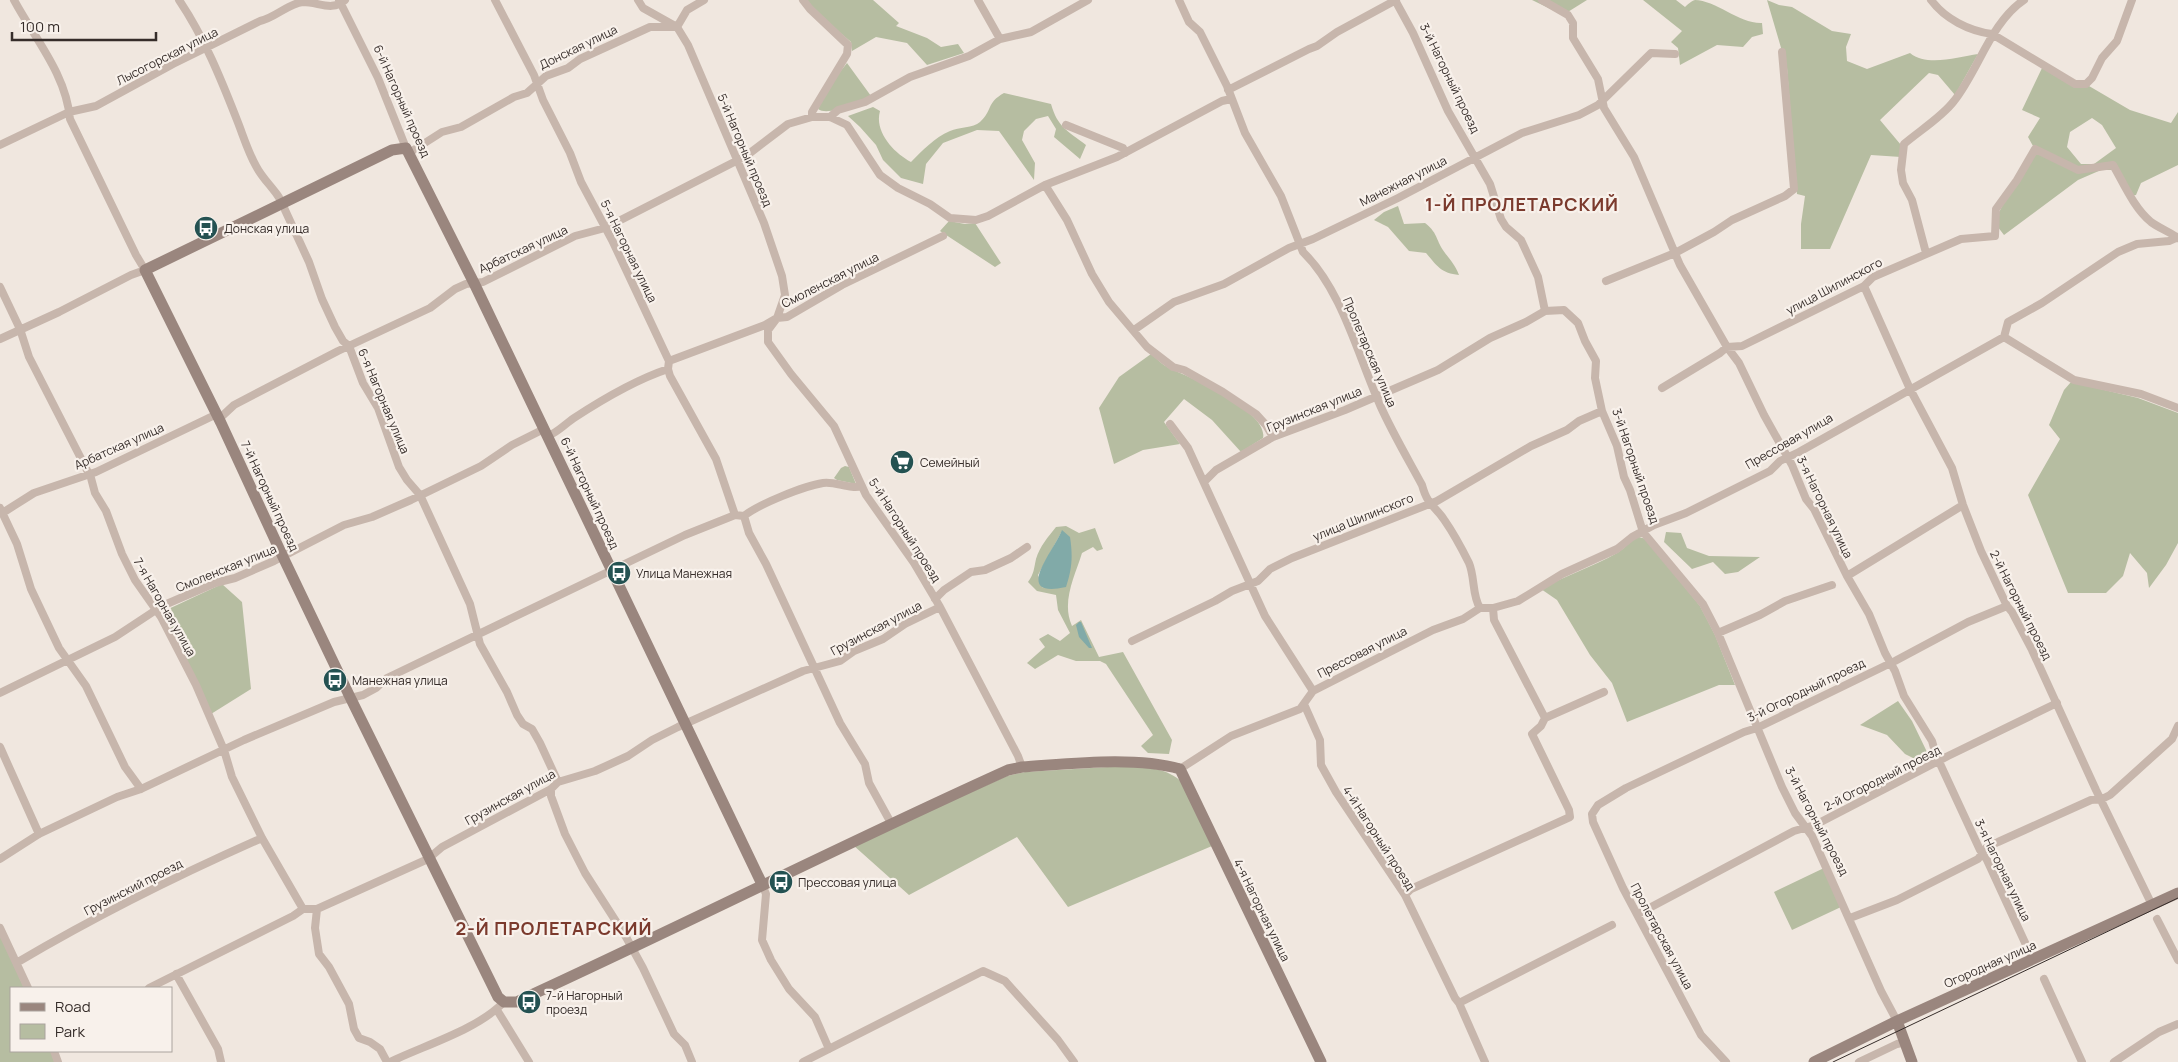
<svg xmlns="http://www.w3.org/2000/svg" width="2178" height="1062" font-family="Manrope,sans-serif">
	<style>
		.green { fill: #b6bda1; fill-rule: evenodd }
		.water { fill: #81aaa8 }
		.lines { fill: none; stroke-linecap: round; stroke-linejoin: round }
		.street { stroke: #c7b6ac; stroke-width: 8 }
		.secondary { stroke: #9a867e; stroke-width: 11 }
		.tram { stroke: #362d2a; stroke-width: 1 }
		.labels { text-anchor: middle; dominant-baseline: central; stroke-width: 4.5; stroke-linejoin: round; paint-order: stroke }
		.street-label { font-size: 12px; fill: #362d2a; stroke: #f8f1eb }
		.poi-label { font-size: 12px; fill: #362d2a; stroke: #f8f1eb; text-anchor: start }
		.district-label { font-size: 18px; font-weight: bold; letter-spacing: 1px; fill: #7b3a2d; stroke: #f8f1eb }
	</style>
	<rect width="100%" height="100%" fill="#f0e7df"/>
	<path class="green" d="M806,0H873L899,23L896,26L927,38L941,47L958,44L964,53L927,65L907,43L876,37L852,51L851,42L811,8Z
		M1532,0H1587L1563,15Z
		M1643,0H1676L1685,7C1687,5 1691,1 1695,0C1715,0 1740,24 1762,23L1763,34L1752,37L1743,47L1717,45L1680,65L1678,48L1671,42L1682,31Z
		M1767,0L1779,5L1792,7L1832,31L1851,34L1846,47L1847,61L1867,69L1910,53C1927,67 1958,57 1978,54L1955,95L1938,75L1929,73L1880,120L1901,145V157L1871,155L1830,249H1801V224L1805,196L1797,194L1787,68Z
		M847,63L871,96C859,101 829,117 818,109L832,82Z
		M2042,68L2074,86L2081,88L2089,86L2130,110L2171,123L2178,112V165L2141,183L2136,195L2129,196L2113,170H2101L2078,180L2004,235L1994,222L2033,146L2028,137L2040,118L2022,110ZM2092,118L2102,125L2116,148L2094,164H2081L2067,147L2070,132Z
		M1004,93L1051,104C1058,128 1067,130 1086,145L1080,159L1054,137L1056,129L1048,116L1036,119L1024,131L1022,140L1035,163L1034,180L999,131L977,130L943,143L926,164L923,184L901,178L883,160L876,145L860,127L848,116L873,107L880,111C874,132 894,153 911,162C923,150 934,138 950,131C959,127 973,128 980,122C993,110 986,103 1004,93Z
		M1398,206L1404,224L1425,223C1436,232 1435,235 1441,247C1447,257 1454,262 1459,275C1441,273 1437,266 1426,253L1409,251L1388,227L1374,220L1384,212Z
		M949,221L965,224L975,223L1001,263L995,267L940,231Z
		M1151,354C1158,360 1165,367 1173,370C1193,378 1269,412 1263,438L1241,452L1212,420L1184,399L1164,422L1180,444L1143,450L1114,464L1099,408L1119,377Z
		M2071,382L2138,398L2178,413V543L2166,565L2149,588L2147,573L2130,553L2123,576L2106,593H2068L2028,495L2060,439L2049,425L2064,390Z
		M845,466L849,467L856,484L837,480L834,478L841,468Z
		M1066,526L1079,533L1095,528L1103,549L1097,551L1093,547L1082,553C1075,576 1061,602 1072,626L1081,620L1099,657L1123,652L1172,740L1169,754L1148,753L1141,746L1153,735L1106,664L1100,661H1076L1058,655L1035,669L1027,663L1045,647L1039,639L1048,634L1060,641L1070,633L1058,610L1056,595L1037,591L1028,582C1034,574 1034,568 1036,559C1040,546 1048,537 1056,527ZM1062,531L1043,588L1038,575Z
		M1666,532L1681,533L1687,548L1709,556L1760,557L1738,572L1725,574L1713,562L1692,569L1664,542Z
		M1639,537L1646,539L1700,606L1715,635L1735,685H1719L1627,722L1612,683L1590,655L1557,600L1541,589C1566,575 1593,567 1617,553C1626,548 1630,540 1639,537Z
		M222,584L242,602L251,689L211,714L162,612Z
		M1898,701L1912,721L1927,752L1915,759L1905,754L1887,735L1860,725Z
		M1124,766C1146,768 1167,767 1183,783L1212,846L1068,907L1017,837L909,895L853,845L1007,776L1025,772Z
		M1824,868L1841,907L1792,930L1774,892Z
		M0,933L24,988H11V1051H51L56,1062H0Z"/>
	<path class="water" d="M1062,530L1070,537C1073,556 1072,569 1066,587C1011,599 1054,551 1062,530Z
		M1079,622H1081L1092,648H1089L1079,637L1076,625Z"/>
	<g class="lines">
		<path class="street" d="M179,0C204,37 221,79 237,120C243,135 248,152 256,166C264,182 281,194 285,210L309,262L322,299L335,327L343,341L349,346L363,383L378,408L399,467L407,480L420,495L470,604L480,644L507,692L517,715L523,724L532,729L540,743L558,782
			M339,0L378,78L406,148
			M495,0L534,75L543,100L570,153L581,182L612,240L669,361L668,369L670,376L716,459L735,515
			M638,0L643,8L677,27L688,45L764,223L782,276L785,295L777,318L768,330V342L791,374L834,426L866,495L914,563L940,607L1018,756L1022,767
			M803,0L810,9L848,45L847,54L812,112V117
			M978,0L1000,39
			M1179,0L1189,22L1200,32L1227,86L1245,133L1281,196L1303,252C1342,290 1358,356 1380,405C1392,432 1408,459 1422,485C1428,507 1435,505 1445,521C1454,534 1462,549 1469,563C1475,577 1472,596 1480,608
			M1395,0L1413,33L1448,111L1490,184L1501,219L1506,227L1521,240L1538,277L1545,311L1564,310L1578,323L1585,341L1596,361L1595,378L1602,411L1617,446L1624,477L1630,490L1643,532L1703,604L1718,633L1782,787L1795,813L1812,836L1881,991L1897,1021
			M1542,0L1568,15L1573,23V38L1598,79L1604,108L1634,157L1680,265L1727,347L1739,363L1764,415L1792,465L1806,499L1814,509L1847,576L1869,614L1885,653L1895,671L1904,696L1932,741L1936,755L1980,850L1987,860L2033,960
			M1931,0C1945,19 1969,31 1992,34L2075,84H2086L2092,78L2102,58L2117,41L2132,0
			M1228,90L1309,49L1317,46L1337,32L1396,0
			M830,117L838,110L865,102L910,77L969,56L1000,39L1031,32L1088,0
			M1066,125L1123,148L1125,153
			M0,145L69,112L96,106L173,64L260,21C275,18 289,3 303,2C319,2 332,12 345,0
			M409,153L442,132L461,127L514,97L527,93L546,76L568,68L580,59L650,27H677L687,10L704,0
			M1045,185L1067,220L1092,274L1109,302L1147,347L1173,367L1184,370L1223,392L1256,414L1266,425L1273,437
			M1926,253L1912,200L1903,183L1901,170L1904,144C1919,131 1942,117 1954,101C1978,71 1991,22 2024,0
			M1606,281L1675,253L1714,232L1732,220L1785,196L1794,189L1782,52
			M1864,286L1910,389L1952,468L1963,505L1981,551L2007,606L2012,612L2032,650L2096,790L2152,905
			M0,287L20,329L29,357L91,478L95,493L106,511L122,554L135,580L161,617L196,685L224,750L232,777L262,838L303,909
			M1134,330L1174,302L1224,284L1289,248L1313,239L1398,198L1522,133L1579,115L1598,105L1651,53L1675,54
			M2004,337L2074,380L2141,394L2178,408
			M0,339L59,312L131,275L145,270L136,255L70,119C66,74 35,39 14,0
			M669,361L765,325L777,318L787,317L842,285L943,236
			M1662,388L1720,353L1727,347L1742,346L1864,286L1873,277L1961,239L1995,236L1996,209L2017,180L2035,149L2078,170L2113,165C2124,184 2134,208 2151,222C2159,228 2170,232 2178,238
			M219,419L234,405L338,351L430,308L455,289L466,284L483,282L575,236L605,228L746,156L788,124L812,117H830L847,125L880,175L898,188L930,204L950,218L976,220L988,216L1045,185L1117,157L1222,101L1231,99
			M1170,424L1188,448L1265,616L1313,691
			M548,436C558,432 565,424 574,418C603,399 635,380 668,369
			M1204,482L1216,470L1273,437L1345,410L1438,370L1490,338L1526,322L1545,311
			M0,508L17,544L31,589L59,648L86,686L125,767L141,789
			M4,512L34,493L96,472L217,414
			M744,516L749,533L766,564L840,723L865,764L869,783L891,823
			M1847,576L1963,505
			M935,599L944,590L971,572L985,570L1011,558L1027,547
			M1718,633L1760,615L1785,601L1832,585
			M1132,641L1215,601L1232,591L1258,581L1270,569L1292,558L1437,501L1531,446L1567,430L1579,421L1602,411
			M0,693L115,637L162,606L215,583L235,578L274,561L344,525L372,517L411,500L481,466L512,445L544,429
			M1304,704L1320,740L1321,765L1336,792L1405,895L1455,998L1459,1003L1485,1062
			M1545,718L1604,692
			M0,747L39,834
			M1180,769L1231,736L1300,709L1313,691L1433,630L1463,619L1480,608H1493L1518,601L1562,574L1617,549L1632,537L1654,525L1686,513L1770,471L1780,461L1799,452L2004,337L2008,322L2042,303L2118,252L2137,244L2169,241L2178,237
			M551,789V796L565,834L585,873L626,937L643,968L674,1034L685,1045L692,1062
			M0,859L39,834L117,797L141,789L244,740L334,702L363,695L376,688L387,678L685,535L735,515L744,516C759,504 804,486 823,483C836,481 850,490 862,486
			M762,884L766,894L762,940L771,960L789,989L815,1017L829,1049
			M1405,895L1411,889L1570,817L1569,810L1532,734L1541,726L1545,718L1494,620L1493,608
			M317,909L315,928L319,954L329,967L349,1004L354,1029L359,1038L370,1042L380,1049L387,1062
			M1638,914L1794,831L1815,825L1948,756L2057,703
			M1850,918L1897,900L1978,859L1986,848L1998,842L2091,800L2102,799L2110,795L2172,739L2178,726
			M2157,919L2178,960
			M0,928L28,988
			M18,962C96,916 178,875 262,838
			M176,974L218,1049L221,1062
			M2044,979L2082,1062
			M149,988L293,916L303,909H317L428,859L442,847L551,789L558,782L595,771L628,756L652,740L678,727L803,671L840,661L854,651L883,639L905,624L940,607
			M1459,1003L1612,925
			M497,1010L529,1062
			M54,1051L58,1062
			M390,1062C425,1045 477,1030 504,1002
			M803,1062L983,971L1005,981L1058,1040L1074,1062
			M1726,1062L1701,1035L1692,1018L1623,888L1593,822L1592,814L1598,805L1626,788L1744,732L1757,728L1895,661L1968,622L2007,606
			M1859,1062L1897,1044L1906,1042
			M2114,1062L2159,1032L2178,1024"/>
		<path class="secondary" d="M762,884L474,283L406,148L392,150L145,270L221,423L283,557L350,697L498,997L504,1002H517L527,997C688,923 846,843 1008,770L1022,767C1069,764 1134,756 1180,769L1321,1062
			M1897,1021L1912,1062
			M1814,1062L1897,1021L2178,893"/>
		<path class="tram" d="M1833,1062L2178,898"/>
	</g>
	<defs>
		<g id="bus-disc" transform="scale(1.25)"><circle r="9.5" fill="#245252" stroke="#f8f1eb"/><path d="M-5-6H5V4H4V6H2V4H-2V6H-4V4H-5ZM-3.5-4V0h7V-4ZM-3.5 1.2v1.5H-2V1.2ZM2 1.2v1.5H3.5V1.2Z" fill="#fff"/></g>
		<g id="supermarket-disc" transform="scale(1.25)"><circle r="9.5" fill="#245252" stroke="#f8f1eb"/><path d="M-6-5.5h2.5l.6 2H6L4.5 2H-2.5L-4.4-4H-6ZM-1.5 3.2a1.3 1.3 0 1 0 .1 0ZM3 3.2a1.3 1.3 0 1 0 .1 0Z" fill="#fff"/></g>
	</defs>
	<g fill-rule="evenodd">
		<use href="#bus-disc" x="206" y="228"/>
		<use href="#supermarket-disc" x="902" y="462"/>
		<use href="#bus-disc" x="619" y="573"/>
		<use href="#bus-disc" x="335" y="680"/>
		<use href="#bus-disc" x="781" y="882"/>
		<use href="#bus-disc" x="529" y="1002"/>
	</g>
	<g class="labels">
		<g class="street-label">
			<text transform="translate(578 47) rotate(-26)">Донская улица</text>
			<text transform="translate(167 56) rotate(-27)">Лысогорская улица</text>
			<text transform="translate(1450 78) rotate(64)">3-й Нагорный проезд</text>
			<text transform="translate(402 101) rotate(66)">6-й Нагорный проезд</text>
			<text transform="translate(745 150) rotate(67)">5-й Нагорный проезд</text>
			<text transform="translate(1403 181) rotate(-27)">Манежная улица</text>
			<text transform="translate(523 249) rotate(-25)">Арбатская улица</text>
			<text transform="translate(629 251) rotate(64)">5-я Нагорная улица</text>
			<text transform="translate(830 280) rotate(-27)">Смоленская улица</text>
			<text transform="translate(1834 286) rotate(-28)">улица Шилинского</text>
			<text transform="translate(1370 352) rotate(67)">Пролетарская улица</text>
			<text transform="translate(384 401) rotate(67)">6-я Нагорная улица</text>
			<text transform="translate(1314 409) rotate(-22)">Грузинская улица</text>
			<text transform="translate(1789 441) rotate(-30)">Прессовая улица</text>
			<text transform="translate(119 446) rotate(-24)">Арбатская улица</text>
			<text transform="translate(1636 466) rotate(71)">3-й Нагорный проезд</text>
			<text transform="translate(590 493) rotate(65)">6-й Нагорный проезд</text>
			<text transform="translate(270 496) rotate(65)">7-й Нагорный проезд</text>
			<text transform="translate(1825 507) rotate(64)">3-я Нагорная улица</text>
			<text transform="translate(1363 517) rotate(-22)">улица Шилинского</text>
			<text transform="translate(905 530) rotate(57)">5-й Нагорный проезд</text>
			<text transform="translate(226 568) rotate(-22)">Смоленская улица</text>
			<text transform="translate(2021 605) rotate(63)">2-й Нагорный проезд</text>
			<text transform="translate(165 607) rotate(60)">7-я Нагорная улица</text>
			<text transform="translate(876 628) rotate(-28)">Грузинская улица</text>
			<text transform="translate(1362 652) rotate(-27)">Прессовая улица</text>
			<text transform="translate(1806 690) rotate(-26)">3-й Огородный проезд</text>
			<text transform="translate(1882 778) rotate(-27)">2-й Огородный проезд</text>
			<text transform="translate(510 797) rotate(-29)">Грузинская улица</text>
			<text transform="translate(1817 821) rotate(62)">3-й Нагорный проезд</text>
			<text transform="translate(1379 838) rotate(57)">4-й Нагорный проезд</text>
			<text transform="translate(2003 870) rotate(64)">3-я Нагорная улица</text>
			<text transform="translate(133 887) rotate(-27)">Грузинский проезд</text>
			<text transform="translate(1262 910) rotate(64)">4-я Нагорная улица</text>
			<text transform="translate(1662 936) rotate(62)">Пролетарская улица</text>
			<text transform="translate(1990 964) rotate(-24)">Огородная улица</text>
		</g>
		<g class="poi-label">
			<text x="224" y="228">Донская улица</text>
			<text x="920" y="462">Семейный</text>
			<text x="636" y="573">Улица Манежная</text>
			<text x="352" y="680">Манежная улица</text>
			<text x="798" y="882">Прессовая улица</text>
			<text x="546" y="995">7-й Нагорный<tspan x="546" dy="14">проезд</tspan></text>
		</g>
		<g class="district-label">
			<text x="1522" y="204">1-Й ПРОЛЕТАРСКИЙ</text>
			<text x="554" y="928">2-Й ПРОЛЕТАРСКИЙ</text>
		</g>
	</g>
	<rect x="10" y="987" width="162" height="65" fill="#f8f1eb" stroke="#aaa39e"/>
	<rect x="20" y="1003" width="25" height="8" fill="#9a867e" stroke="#aaa39e"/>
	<text x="55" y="1012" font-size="15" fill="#362d2a">Road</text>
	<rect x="20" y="1024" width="25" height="15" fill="#b6bda1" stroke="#aaa39e"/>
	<text x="55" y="1037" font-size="15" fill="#362d2a">Park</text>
	<path d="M12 32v8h144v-8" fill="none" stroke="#362d2a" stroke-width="2.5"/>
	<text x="20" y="32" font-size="15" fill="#362d2a" stroke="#f8f1eb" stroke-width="4" paint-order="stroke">100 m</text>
</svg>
